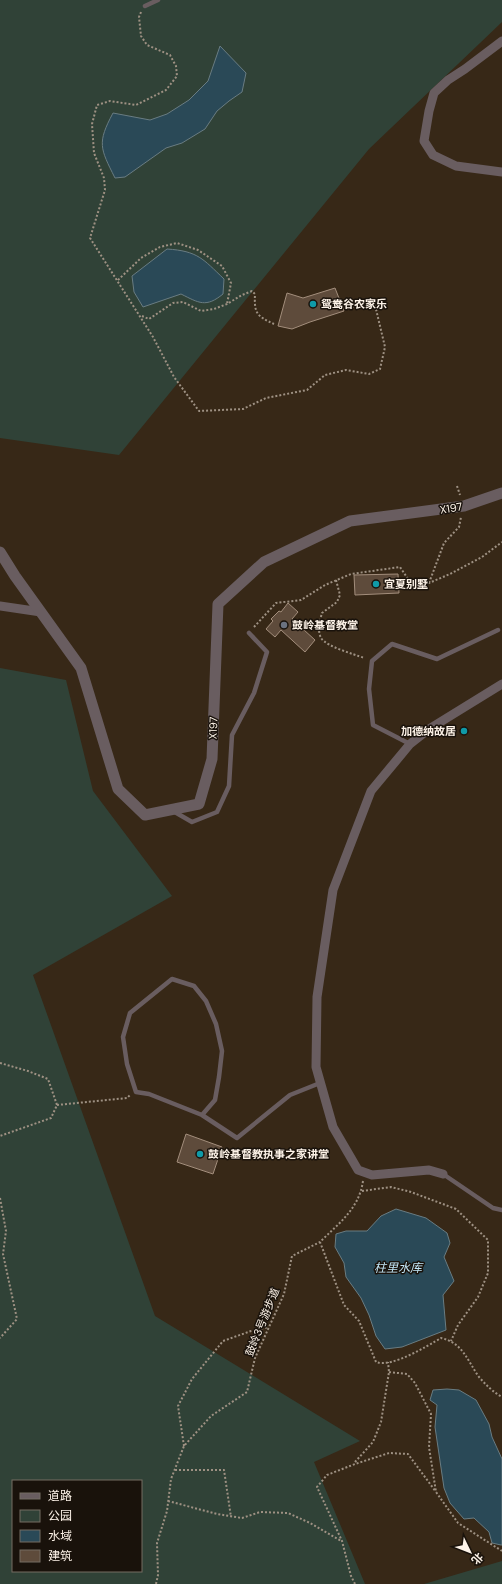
<svg xmlns="http://www.w3.org/2000/svg" width="502" height="1584" font-family="'DM Sans','Noto Sans SC',sans-serif">
	<style>
		.green { fill: #304237; fill-rule: evenodd }
		.water { fill: #2a4957; stroke: #697c82 }
		.building { fill: #5e4b3b; stroke: #a38e7c }
		.lines { fill: none; stroke-linecap: round; stroke-linejoin: round }
		.path { stroke: #9e9183; stroke-width: 2; stroke-dasharray: 2 2; stroke-linecap: butt }
		.service { stroke: #695d60; stroke-width: 4.5 }
		.minor { stroke: #695d60; stroke-width: 9 }
		.tertiary { stroke: #695d60; stroke-width: 11 }
		.culture-dot { fill: #0f9aa8; stroke: #19120b; stroke-width: 1.5 }
		.worship-dot { fill: #6b7280; stroke: #19120b; stroke-width: 1.5 }
		.labels { text-anchor: middle; dominant-baseline: central; stroke-width: 3; stroke-linejoin: round; paint-order: stroke }
		.poi-label { font-size: 11px; font-weight: bold; fill: #fdf3e8; stroke: #19120b; text-anchor: start }
		.street-label { font-size: 11px; fill: #fdf3e8; stroke: #19120b }
		.water-label { font-size: 12px; font-style: italic; fill: #c3e7f8; stroke: #19120b }
	</style>
	<rect width="100%" height="100%" fill="#372817"/>
	<path class="green" d="M0,0H502V22L369,149L119,455L0,438Z
		M0,668L66,680L93,791L172,896L33,975L155,1316L360,1441L314,1462L365,1584H0ZM13,1481H141V1571H13Z
		M502,1561V1584H424Z"/>
	<path class="water" d="M220,46L246,73L242,92L229,101L217,111L205,129L182,143L166,148L125,177L115,178C100,148 97,143 113,113L150,120L167,114L189,100L208,81Z
		M167,249C198,251 203,259 224,279L223,294C206,308 199,303 181,294L143,307L134,292L132,276Z
		M396,1209L426,1218L447,1233L450,1243L444,1257L454,1281L443,1295L446,1330L402,1347L385,1349L376,1336L369,1315L361,1298L346,1277L344,1263L335,1247L336,1234L346,1231H367L381,1216Z
		M447,1389L459,1390L476,1400L489,1424L492,1437L502,1459V1545H501L492,1543L489,1532L474,1518L464,1519L450,1503L444,1488L435,1427L437,1405L430,1400L433,1390Z"/>
	<path class="building" d="M335,288L344,311L310,322L292,329L278,326L287,293L303,298Z
		M398,574L399,593L355,595L354,575Z
		M288,603L298,612L292,619L315,640L305,652L281,630L275,637L266,629L273,621L271,619L279,611L281,612Z
		M186,1134L222,1147L213,1174L177,1162Z"/>
	<g class="lines">
		<path class="path" d="M141,12L139,17L141,36L147,45L170,55L176,66L177,76L166,90L136,105L110,101L97,105L92,124L94,153L104,178L105,190L90,238L153,337L174,377L199,411L243,409L266,398L307,390L325,375L346,370L369,374L380,369L385,347L375,305L365,299L351,308
			M118,280L141,258L160,247L177,243L198,250L222,266L231,283L227,304
			M142,316L149,319L173,303L183,302L201,311L214,309L227,304L242,295L252,291L255,294C254,314 257,316 274,324
			M457,486L460,495
			M336,580L340,595L337,602L322,613C320,620 317,630 321,638C327,647 354,654 364,658
			M429,583L444,543L459,527L461,517
			M254,627L276,603L301,600L325,585L351,574L400,567L410,582L429,583L450,574L482,557L502,542
			M0,1063L28,1071L48,1079L57,1105L51,1118L0,1136
			M57,1105L127,1098L130,1095
			M363,1181C359,1209 339,1223 320,1242L344,1305L359,1321L376,1362C392,1368 427,1346 441,1338C463,1343 467,1360 479,1377C486,1385 493,1392 502,1397
			M362,1191L391,1187L411,1192L456,1209L488,1240V1273L478,1297L458,1325L451,1341
			M0,1198L6,1231L3,1254L17,1319L0,1338
			M389,1372L407,1374L415,1383L431,1414L429,1447L436,1492L458,1523L502,1551
			M184,1446L178,1406L192,1379L223,1341L251,1331L269,1327
			M355,1462L373,1442L381,1422L389,1372L388,1362
			M175,1470H224L231,1517
			M168,1501L217,1514L242,1518L260,1512L288,1513L310,1523L341,1541
			M156,1584L158,1575L157,1543L167,1511L171,1479L184,1446L211,1416L247,1392L255,1358L284,1294L292,1256L320,1242
			M355,1584L351,1576L342,1541L317,1487L327,1475L355,1464L389,1453L408,1454L436,1492"/>
		<path class="service" d="M145,6L158,0
			M410,744L373,725L369,689L372,661L392,644L437,659L498,630
			M173,811L192,822L217,812L229,786L232,735L254,693L267,652L249,633
			M202,1115L215,1100L219,1077L222,1051L216,1024L206,1001L194,986L172,979L130,1013L123,1037L127,1064L136,1092L149,1094L202,1115L237,1138L290,1095L320,1083
			M443,1174L493,1208L502,1210"/>
		<path class="minor" d="M502,41L465,69L448,80L434,93L429,111L424,141L433,155L456,166L502,172
			M0,606L41,612
			M443,1174L429,1170L372,1175L358,1170L333,1127L316,1067L317,997L333,890L371,791L410,744L429,729L502,684"/>
		<path class="tertiary" d="M0,552L15,576L81,668L118,789L145,815L199,804L212,759L218,604L264,562L350,521L464,506L502,493"/>
	</g>
	<g class="culture-dot">
		<circle cx="313" cy="304" r="4"/>
		<circle cx="376" cy="584" r="4"/>
		<circle cx="464" cy="731" r="4"/>
		<circle cx="200" cy="1154" r="4"/>
	</g>
	<circle class="worship-dot" cx="284" cy="625" r="4"/>
	<g class="labels">
		<g class="poi-label">
			<text x="321" y="304">鸳鸯谷农家乐</text>
			<text x="384" y="584">宜夏别墅</text>
			<text x="292" y="625">鼓岭基督教堂</text>
			<text x="456" y="731" text-anchor="end">加德纳故居</text>
			<text x="208" y="1154">鼓岭基督教执事之家讲堂</text>
		</g>
		<g class="street-label">
			<text transform="translate(451 508) rotate(-9)">X197</text>
			<text transform="translate(213 728) rotate(-88)">X197</text>
			<text transform="translate(262 1322) rotate(-68)">鼓岭3号游步道</text>
		</g>
		<g class="water-label">
			<text x="398" y="1268">柱里水库</text>
		</g>
	</g>
	<rect x="12" y="1480" width="130" height="92" fill="#19120b" stroke="#746c63"/>
	<rect x="20" y="1493" width="20" height="6" fill="#695d60" stroke="#746c63"/>
	<text x="48" y="1500" font-size="12" fill="#fdf3e8">道路</text>
	<rect x="20" y="1510" width="20" height="12" fill="#304237" stroke="#746c63"/>
	<text x="48" y="1520" font-size="12" fill="#fdf3e8">公园</text>
	<rect x="20" y="1530" width="20" height="12" fill="#2a4957" stroke="#746c63"/>
	<text x="48" y="1540" font-size="12" fill="#fdf3e8">水域</text>
	<rect x="20" y="1550" width="20" height="12" fill="#5e4b3b" stroke="#746c63"/>
	<text x="48" y="1560" font-size="12" fill="#fdf3e8">建筑</text>
	<g transform="translate(470 1552) rotate(133)" stroke="#19120b" stroke-width="3" paint-order="stroke">
	<path d="M0-3L7 15L0 10L-7 15Z" fill="#fdf3e8"/>
	<text y="-6" font-size="11" font-weight="bold" text-anchor="middle" fill="#fdf3e8">北</text>
	</g>
</svg>
